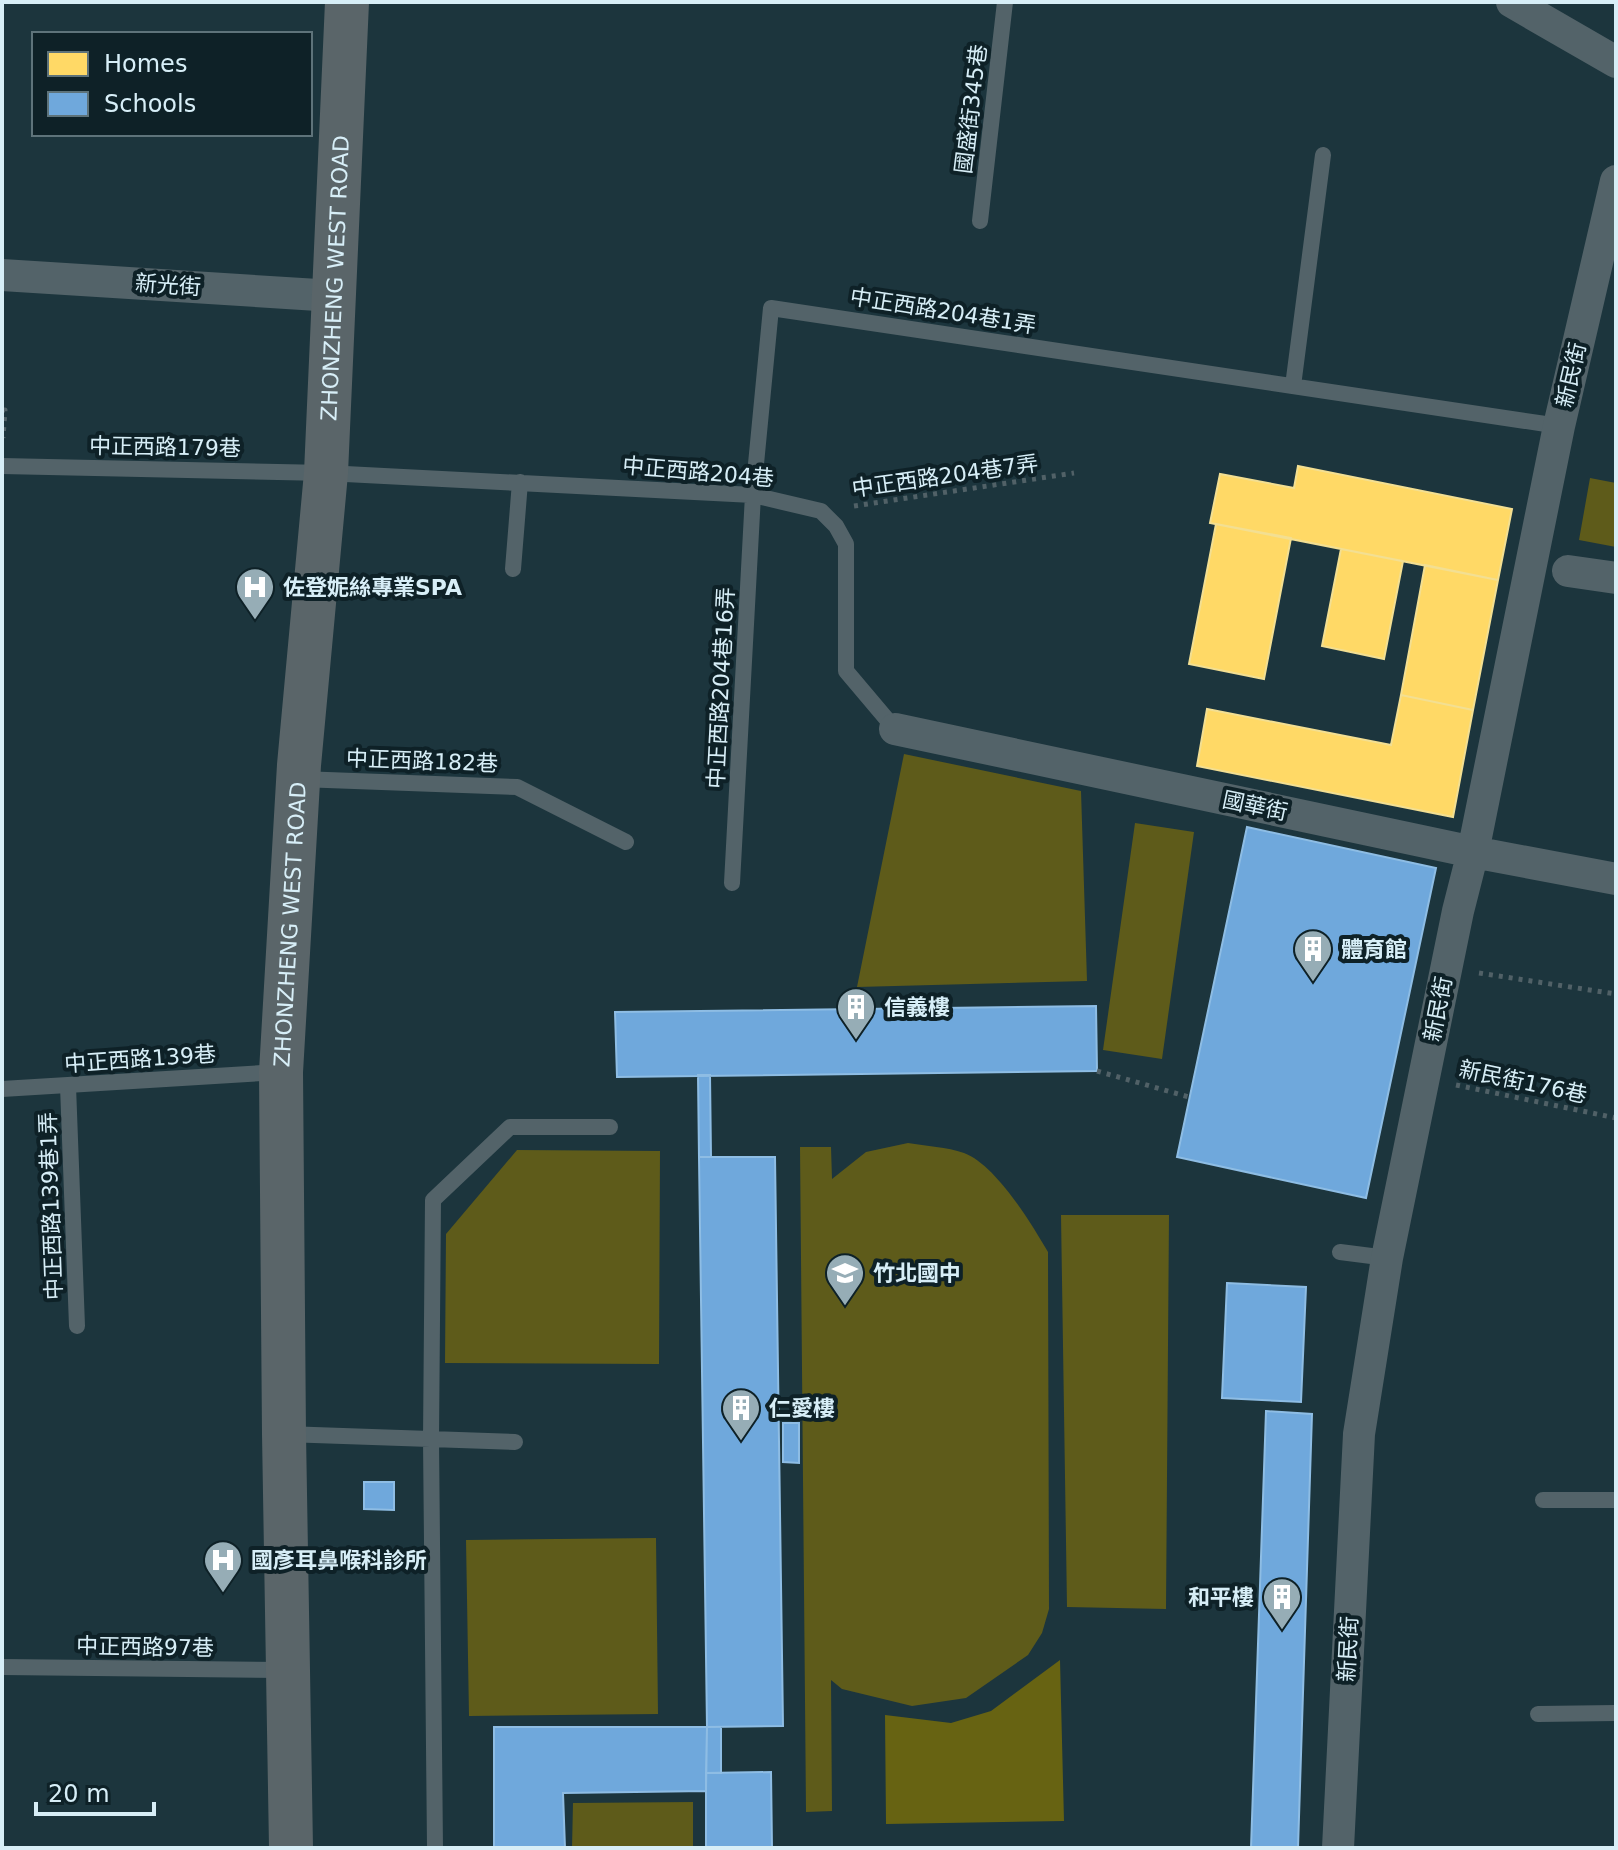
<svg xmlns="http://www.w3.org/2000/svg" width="1618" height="1850" font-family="'DejaVu Sans','Noto Sans TC',sans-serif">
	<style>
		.green { fill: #5e5b1a }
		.forest { fill: #676312 }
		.homes { fill: #ffd966; stroke: #f3df92; stroke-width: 2 }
		.schools { fill: #6fa8dc; stroke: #8ebde4; stroke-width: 2 }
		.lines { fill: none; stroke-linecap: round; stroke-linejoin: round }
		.path { stroke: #516167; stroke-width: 5; stroke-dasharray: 4 6; stroke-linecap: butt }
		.service { stroke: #536369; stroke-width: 16 }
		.minor { stroke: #536369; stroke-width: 32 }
		.secondary { stroke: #5a6569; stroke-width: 44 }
		.labels { text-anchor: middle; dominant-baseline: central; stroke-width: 8; stroke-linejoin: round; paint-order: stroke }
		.street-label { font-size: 22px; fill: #d7eef7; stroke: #0e2127 }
		.poi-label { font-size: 22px; font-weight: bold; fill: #d7eef7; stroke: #0e2127; text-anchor: start }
	</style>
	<rect width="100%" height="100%" fill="#1c353d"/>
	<path class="green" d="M1590,478L1616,483V547L1579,540Z
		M904,754L1081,791L1087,981L857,987Z
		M1135,823L1194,832L1162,1059L1103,1050Z
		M908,1143C926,1146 947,1147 964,1153C996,1165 1031,1223 1048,1252L1049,1609L1042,1633L1028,1655L966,1698L912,1706L842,1689L831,1680L832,1811L806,1812L800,1147H831L832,1179L866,1152Z
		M517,1150L660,1151L659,1364L445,1363L446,1234Z
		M1061,1215H1169L1166,1609L1067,1607Z
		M656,1538L658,1714L469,1716L466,1540Z
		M693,1802V1848H572L573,1803Z"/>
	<path class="forest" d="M1060,1660L1064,1821L886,1824L885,1715L951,1723L991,1711Z"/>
	<path class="homes" d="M1298,466L1512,509L1498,580L1210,523L1220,474L1294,488Z
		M1216,524L1291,538L1264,679L1189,664Z
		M1341,549L1403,561L1384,659L1322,646Z
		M1425,565L1498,580L1473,710L1401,695Z
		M1401,695L1473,710L1453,817L1197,766L1207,709L1391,745Z"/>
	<path class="schools" d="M1247,827L1436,868L1366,1198L1177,1157Z
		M1096,1006L1097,1071L617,1077L615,1012Z
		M698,1075H710L711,1157H699Z
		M699,1157H775L783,1726L707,1727Z
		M1227,1283L1306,1287L1301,1402L1222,1398Z
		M1266,1411L1312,1414L1298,1848H1251Z
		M783,1423H799V1463L783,1462Z
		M364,1482H394V1510L364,1509Z
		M494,1727H707L706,1791L563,1793L565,1848H494Z
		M707,1727H721V1773H706Z
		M771,1772L772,1848H706V1773Z"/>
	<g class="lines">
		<path class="path" d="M2,410H5L3,438
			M854,506L1074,473
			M1479,973L1616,994
			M1097,1071L1189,1097
			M1456,1085L1616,1118"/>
		<path class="service" d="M980,221L1005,2
			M1293,386L1323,155
			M2,466L326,473L753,495L821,511L836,526L846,544V671L895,729
			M513,569L520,482
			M300,779L517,787L626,842
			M732,883L753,495L771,308L1559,426
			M68,1086L77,1326
			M2,1089L279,1072
			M1340,1252L1387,1258
			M285,1434L515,1442
			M1543,1500H1616
			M2,1667L286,1670
			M1538,1714L1616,1713
			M435,1848L431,1440L433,1200L510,1127H610"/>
		<path class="minor" d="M1512,2L1616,62
			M2,275L334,296
			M1568,571L1616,578
			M895,729L1473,852L1616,879
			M1338,1848L1359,1434L1387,1258L1458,911L1473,852L1559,426L1616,181"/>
		<path class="secondary" id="s1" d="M291,1848L284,1434L281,1072L299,765L326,473L347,2"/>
	</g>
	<defs>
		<g id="hospital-pin" transform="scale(2)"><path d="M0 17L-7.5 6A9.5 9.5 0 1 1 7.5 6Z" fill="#96adb6" stroke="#0e2127"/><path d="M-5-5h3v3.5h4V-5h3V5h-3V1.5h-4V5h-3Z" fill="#fff"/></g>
		<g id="building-pin" transform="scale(2)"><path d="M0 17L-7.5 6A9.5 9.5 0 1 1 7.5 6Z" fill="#96adb6" stroke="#0e2127"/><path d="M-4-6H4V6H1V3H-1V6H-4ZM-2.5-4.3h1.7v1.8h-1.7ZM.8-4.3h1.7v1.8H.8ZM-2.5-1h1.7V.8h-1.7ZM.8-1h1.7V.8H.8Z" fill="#fff"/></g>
		<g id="school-pin" transform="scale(2)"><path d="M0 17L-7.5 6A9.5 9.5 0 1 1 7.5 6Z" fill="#96adb6" stroke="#0e2127"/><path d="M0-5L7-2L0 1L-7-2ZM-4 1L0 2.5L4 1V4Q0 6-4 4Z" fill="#fff"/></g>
	</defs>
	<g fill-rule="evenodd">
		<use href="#hospital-pin" x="255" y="587"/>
		<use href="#building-pin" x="1313" y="949"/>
		<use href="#building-pin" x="856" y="1007"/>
		<use href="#school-pin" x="845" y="1273"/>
		<use href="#building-pin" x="741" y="1408"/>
		<use href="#hospital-pin" x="223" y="1560"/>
		<use href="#building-pin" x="1282" y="1597"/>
	</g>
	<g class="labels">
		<g class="street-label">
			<text transform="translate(971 109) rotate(-83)">國盛街345巷</text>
			<text stroke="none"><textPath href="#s1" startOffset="1572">ZHONZHENG WEST ROAD</textPath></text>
			<text transform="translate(168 285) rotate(4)">新光街</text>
			<text transform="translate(943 311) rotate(9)">中正西路204巷1弄</text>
			<text transform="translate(1571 375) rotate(-77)">新民街</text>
			<text transform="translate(165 447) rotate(1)">中正西路179巷</text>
			<text transform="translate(698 472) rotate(5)">中正西路204巷</text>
			<text transform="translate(945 476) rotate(-8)">中正西路204巷7弄</text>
			<text transform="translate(721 688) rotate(-87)">中正西路204巷16弄</text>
			<text transform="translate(422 761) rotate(2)">中正西路182巷</text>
			<text transform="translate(1255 806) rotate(12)">國華街</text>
			<text stroke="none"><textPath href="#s1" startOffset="924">ZHONZHENG WEST ROAD</textPath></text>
			<text transform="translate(1438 1009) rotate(-79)">新民街</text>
			<text transform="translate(140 1059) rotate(-4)">中正西路139巷</text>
			<text transform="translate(1523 1082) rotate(12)">新民街176巷</text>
			<text transform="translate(51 1206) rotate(-92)">中正西路139巷1弄</text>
			<text transform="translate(145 1647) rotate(1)">中正西路97巷</text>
			<text transform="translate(1348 1649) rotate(-87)">新民街</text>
		</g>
		<g class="poi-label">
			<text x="283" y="587">佐登妮絲專業SPA</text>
			<text x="1341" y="949">體育館</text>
			<text x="884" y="1007">信義樓</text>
			<text x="873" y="1273">竹北國中</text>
			<text x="769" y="1408">仁愛樓</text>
			<text x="251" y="1560">國彥耳鼻喉科診所</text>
			<text x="1254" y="1597" text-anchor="end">和平樓</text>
		</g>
	</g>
	<rect width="1618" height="1850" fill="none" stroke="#d7eef7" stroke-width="8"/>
	<rect x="32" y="32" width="280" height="104" fill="#0e2127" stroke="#5e737a" stroke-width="2"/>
	<rect x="48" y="52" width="40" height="24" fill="#ffd966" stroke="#5e737a" stroke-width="2"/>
	<text x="104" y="72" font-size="24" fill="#d7eef7">Homes</text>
	<rect x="48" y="92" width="40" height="24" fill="#6fa8dc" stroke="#5e737a" stroke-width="2"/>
	<text x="104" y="112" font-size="24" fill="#d7eef7">Schools</text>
	<path d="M36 1802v12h118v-12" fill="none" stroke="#d7eef7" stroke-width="4"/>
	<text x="48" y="1802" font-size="24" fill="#d7eef7" stroke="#0e2127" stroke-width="6" paint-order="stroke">20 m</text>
</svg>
